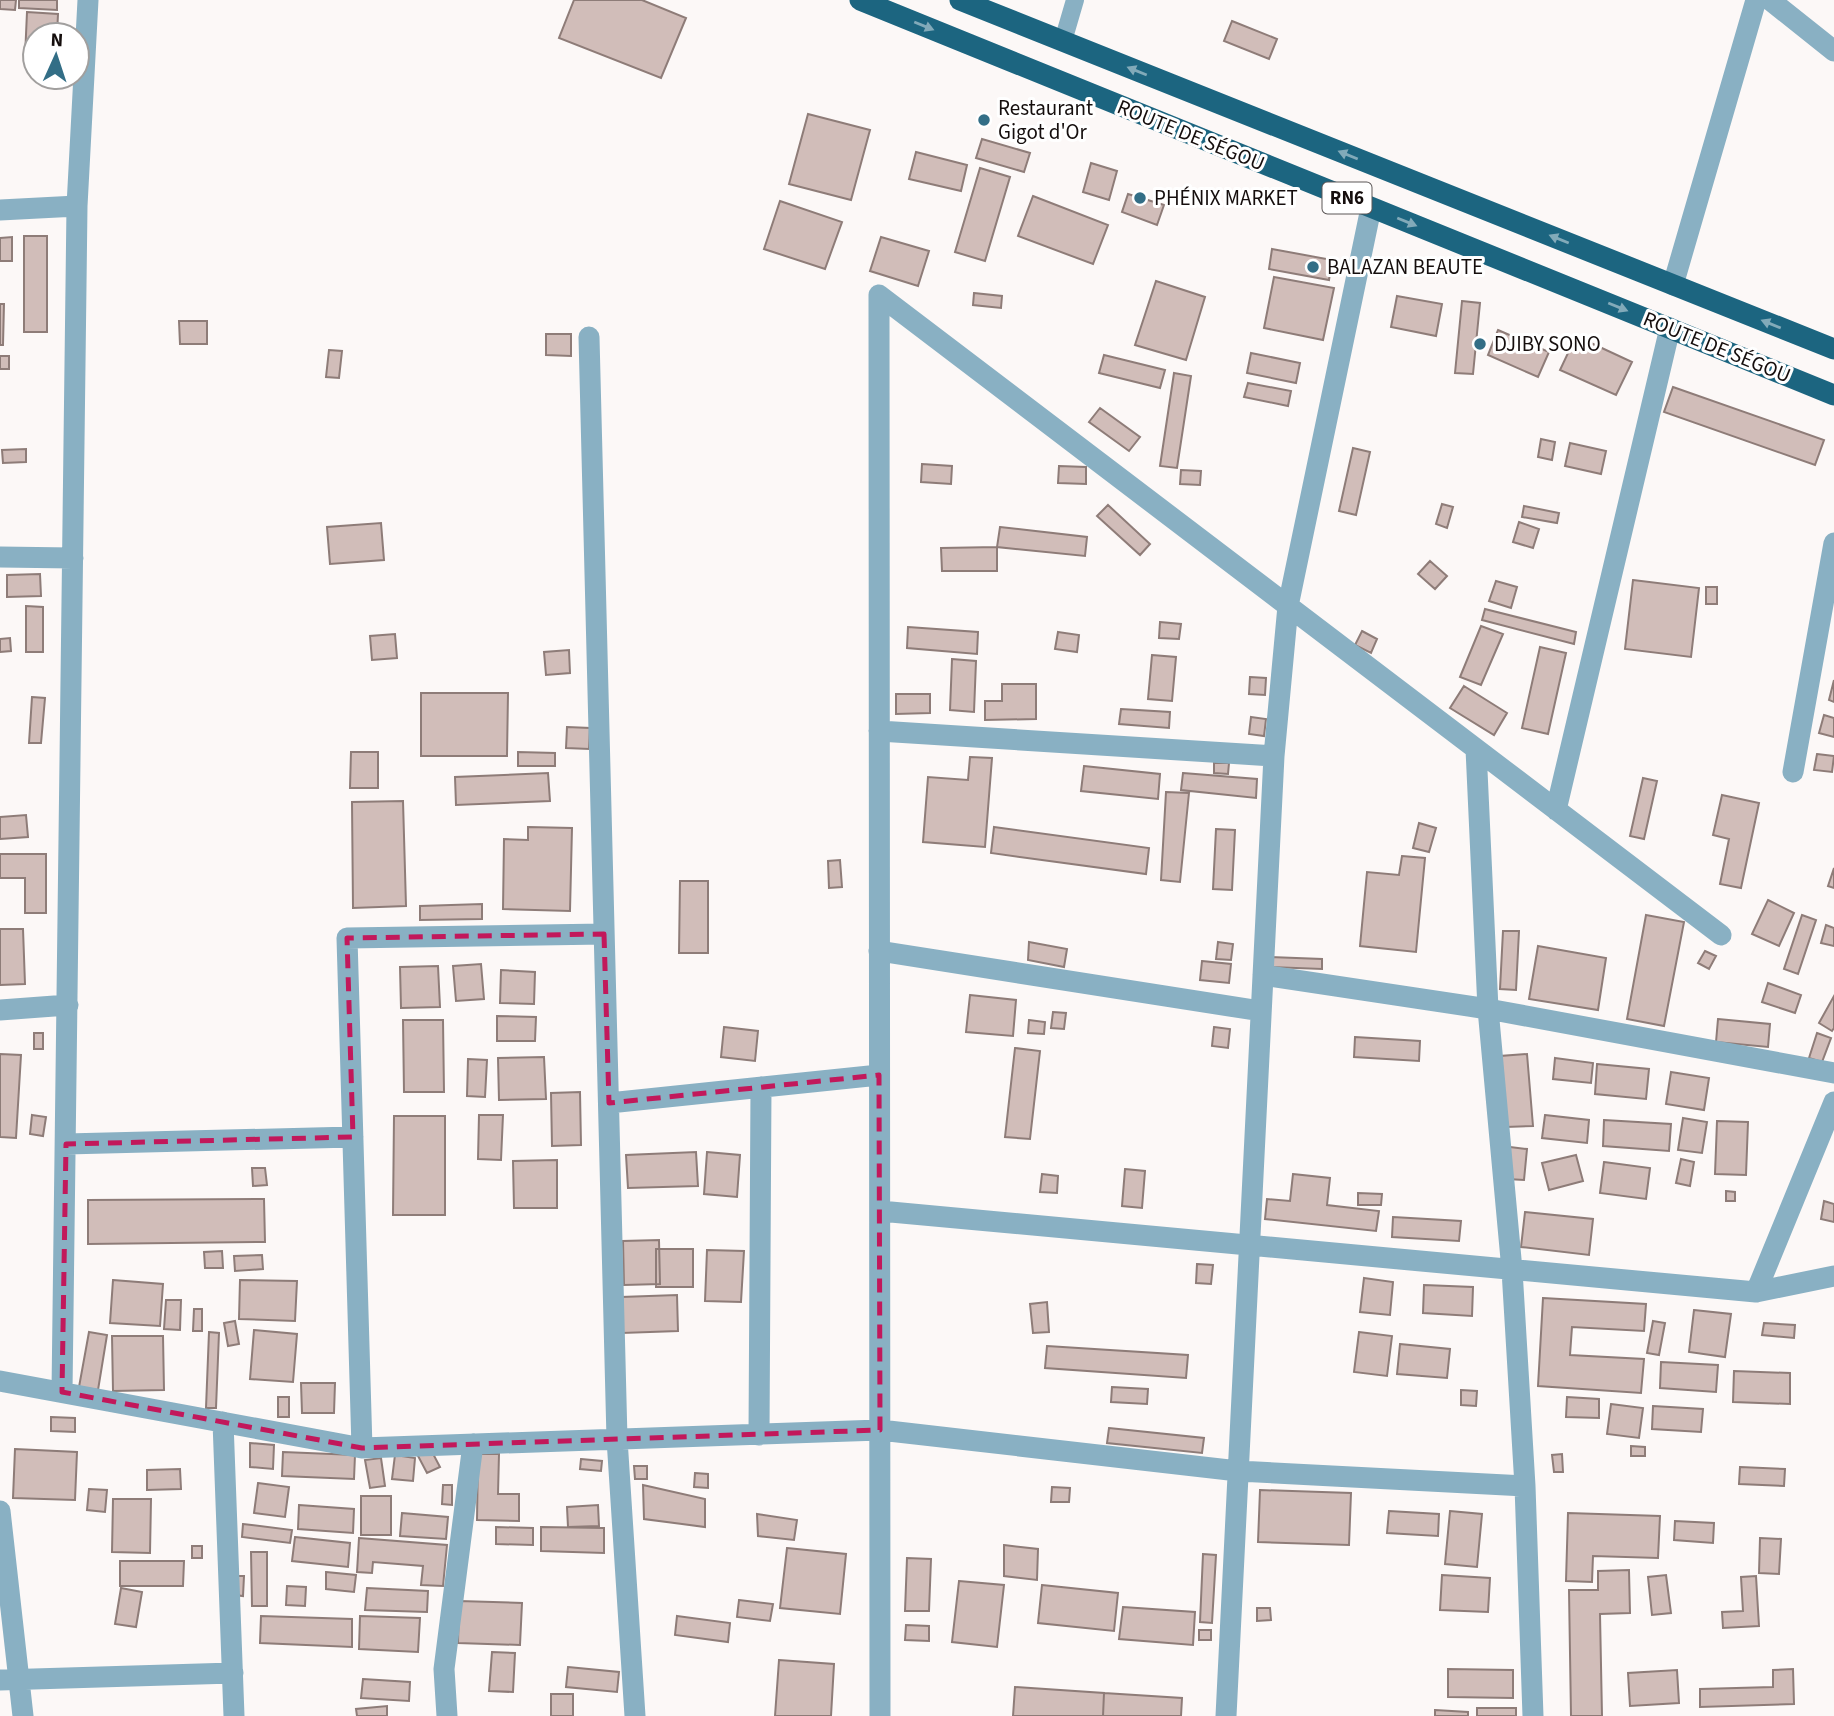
<svg xmlns="http://www.w3.org/2000/svg" width="1834" height="1716" font-family="'Source Sans 3',sans-serif">
	<style>
		.building { fill: #d1bdb9; stroke: #8e7c78; stroke-width: 2 }
		.lines { fill: none; stroke-linecap: round; stroke-linejoin: round }
		.service { stroke: #89b0c3; stroke-width: 18 }
		.minor { stroke: #89b0c3; stroke-width: 21 }
		.trunk { stroke: #1c6580; stroke-width: 21 }
		.oneway { fill: #82aab9 }
		.marked { fill: none; stroke: #c2185b; stroke-width: 5; stroke-dasharray: 14 9; stroke-linejoin: round }
		.poi-dot { fill: #336e86; stroke: #fff; stroke-width: 2.5 }
		.labels { text-anchor: middle; dominant-baseline: central; stroke-width: 6; stroke-linejoin: round; paint-order: stroke }
		.shield { fill: #fff; stroke: #5b5656; stroke-width: 2 }
		.shield-label { font-size: 19px; font-weight: bold; fill: #150e0d }
		.poi-label { font-size: 21px; fill: #150e0d; stroke: #fff; text-anchor: start }
		.street-label { font-size: 21px; fill: #150e0d; stroke: #fff }
	</style>
	<rect width="100%" height="100%" fill="#fcf8f7"/>
	<path class="building" d="M0,0H16L15,10L0,9Z
		M19,0H57V10L19,8Z
		M574,0H642L686,18L661,78L559,38Z
		M27,12L58,14L57,35H35V58L25,57Z
		M1232,21L1277,39L1269,59L1224,41Z
		M808,114L870,130L851,200L789,184Z
		M982,139L1030,153L1024,172L976,158Z
		M916,152L967,165L961,191L909,179Z
		M1091,163L1117,171L1109,200L1083,192Z
		M980,168L1010,177L985,261L955,252Z
		M1128,194L1164,205L1157,225L1122,212Z
		M1033,196L1108,225L1093,264L1018,236Z
		M780,201L842,222L825,269L764,249Z
		M24,236H47V332H24Z
		M12,237V261H0V238Z
		M881,237L929,251L918,286L870,271Z
		M1272,249L1332,260L1329,280L1269,269Z
		M1274,277L1334,288L1323,340L1264,328Z
		M1156,281L1205,297L1186,360L1135,345Z
		M974,293L1002,296L1001,308L973,305Z
		M1397,296L1442,304L1436,336L1391,327Z
		M1462,301L1480,303L1473,374L1455,373Z
		M0,304H4L3,345H0Z
		M179,321H207V344H180Z
		M1498,330L1549,352L1538,377L1488,355Z
		M546,334H571V356L546,355Z
		M1576,336L1632,362L1616,395L1560,370Z
		M329,350L342,351L339,378L326,377Z
		M1251,353L1300,363L1296,383L1247,373Z
		M1104,355L1165,370L1160,388L1099,373Z
		M0,356H9V369H0Z
		M1174,373L1191,376L1177,468L1160,466Z
		M1248,383L1291,391L1288,406L1244,397Z
		M1673,387L1824,440L1815,465L1664,412Z
		M1100,408L1140,437L1129,451L1089,422Z
		M1541,439L1555,442L1552,460L1538,457Z
		M1570,443L1606,451L1601,474L1565,466Z
		M1353,448L1370,452L1356,515L1339,511Z
		M26,449V462L3,463L2,450Z
		M922,464L952,466L951,484L921,482Z
		M1059,466L1086,467V484L1058,483Z
		M1181,470L1201,471L1200,485L1180,484Z
		M1442,504L1453,507L1447,528L1436,524Z
		M1108,505L1150,544L1140,555L1097,516Z
		M1524,506L1559,513L1557,523L1522,517Z
		M1519,522L1539,529L1533,548L1513,542Z
		M381,523L384,560L330,564L327,527Z
		M1000,527L1087,537L1085,556L997,547Z
		M997,547V571H942L941,548Z
		M1430,561L1447,576L1435,589L1418,574Z
		M40,574L41,596L7,597V575Z
		M1633,580L1699,588L1691,657L1625,649Z
		M1496,581L1517,587L1511,608L1489,601Z
		M1706,587H1717V604H1706Z
		M26,606L43,607V652H26Z
		M1485,609L1576,632L1574,644L1482,620Z
		M1160,622L1181,624L1179,639L1159,638Z
		M1481,626L1503,634L1481,685L1460,677Z
		M908,627L978,632L977,654L907,648Z
		M1362,631L1377,639L1371,653L1355,645Z
		M1058,632L1079,635L1077,652L1055,649Z
		M395,634L397,658L372,660L370,636Z
		M10,638L11,651L0,652V639Z
		M1540,647L1566,653L1548,734L1522,728Z
		M569,650L570,673L546,675L544,652Z
		M1152,655L1176,657L1172,701L1148,699Z
		M952,659L976,661L974,712L950,710Z
		M1250,677L1266,678L1265,695L1249,694Z
		M1834,680V702L1829,700Z
		M1002,684H1036V719L985,720V701H1002Z
		M1464,686L1507,713L1494,735L1450,708Z
		M421,693H508L507,756H421Z
		M896,694H930V713L896,714Z
		M32,697L45,698L41,743H29Z
		M1121,709L1170,712L1169,728L1119,724Z
		M1824,715L1834,718V737L1819,733Z
		M1251,717L1266,719L1264,736L1249,734Z
		M567,727L590,728L589,749L566,748Z
		M351,752H378V788H350Z
		M518,752L555,753V766H518Z
		M1817,754L1834,756L1832,772L1814,770Z
		M970,757L992,758L985,847L923,842L928,777L968,780Z
		M1214,763H1229L1228,774L1214,773Z
		M1084,766L1160,774L1158,799L1081,791Z
		M548,773L550,801L456,805L455,777Z
		M1183,773L1257,779L1256,798L1181,790Z
		M1643,778L1657,781L1644,839L1630,836Z
		M1166,792L1189,793L1180,882L1161,880Z
		M1722,795L1759,803L1741,888L1720,884L1729,839L1713,835Z
		M403,801L406,906L353,908L352,802Z
		M26,815L28,837L0,839V817Z
		M1419,823L1436,828L1429,852L1413,848Z
		M528,827L572,828L570,911L503,909L504,839L528,840Z
		M994,827L1149,848L1146,874L991,853Z
		M1216,829L1235,830L1232,890L1213,889Z
		M0,854H46V913H25V878H0Z
		M1402,856L1425,858L1416,952L1360,946L1367,872L1399,875Z
		M840,860L842,887L829,888L828,861Z
		M1834,868V888L1828,886Z
		M680,881H708V953H679Z
		M1768,900L1794,913L1779,946L1752,934Z
		M482,904V919L420,920V906Z
		M1646,915L1684,922L1664,1026L1627,1019Z
		M1802,915L1816,920L1798,974L1784,969Z
		M1826,925L1834,928V946L1821,943Z
		M0,929H23L25,984L0,985Z
		M1503,931H1519L1516,990L1500,989Z
		M1029,942L1067,949L1064,967L1028,960Z
		M1218,942L1233,944L1231,960L1216,959Z
		M1538,946L1606,958L1598,1010L1529,999Z
		M1705,951L1716,956L1709,969L1698,963Z
		M1270,957L1322,959V969L1270,967Z
		M1202,961L1231,964L1229,983L1200,980Z
		M481,964L484,999L456,1001L453,966Z
		M438,966L440,1007L401,1008L400,967Z
		M501,970L535,972L534,1004L500,1003Z
		M1768,983L1801,995L1795,1013L1762,1002Z
		M970,995L1016,1000L1013,1036L966,1032Z
		M1834,996V1028L1832,1031L1819,1023Z
		M1053,1012L1066,1013L1064,1029L1051,1028Z
		M497,1016L536,1017L535,1041H497Z
		M1718,1019L1770,1024L1768,1047L1716,1042Z
		M403,1020H443L444,1092H404Z
		M1029,1020L1045,1022L1044,1034L1028,1033Z
		M724,1027L758,1031L755,1061L721,1057Z
		M1214,1027L1230,1029L1228,1048L1212,1046Z
		M34,1033H43V1049H34Z
		M1817,1033L1831,1038L1822,1062L1809,1058Z
		M1355,1037L1420,1041L1419,1061L1354,1057Z
		M1015,1048L1040,1051L1030,1139L1005,1137Z
		M0,1054L21,1055L16,1138L0,1137Z
		M1527,1054L1533,1126L1506,1127L1500,1056Z
		M544,1057L546,1099L499,1100L498,1058Z
		M1555,1058L1593,1063L1591,1083L1553,1079Z
		M468,1059L487,1060L485,1097L467,1096Z
		M1597,1064L1649,1069L1646,1099L1595,1094Z
		M1671,1072L1709,1078L1704,1110L1666,1104Z
		M580,1092L581,1145L552,1146L551,1093Z
		M32,1115L46,1117L43,1136L30,1134Z
		M479,1115H503L501,1160L478,1159Z
		M1545,1115L1589,1120L1587,1143L1542,1138Z
		M394,1116H445V1215H393Z
		M1683,1118L1707,1122L1702,1153L1678,1150Z
		M1604,1120L1671,1124L1669,1151L1603,1146Z
		M1717,1121L1748,1122L1746,1175L1715,1174Z
		M1510,1147L1527,1149L1524,1180L1507,1179Z
		M696,1152L698,1186L628,1188L626,1155Z
		M707,1152L740,1155L737,1197L704,1194Z
		M1576,1155L1583,1181L1549,1190L1542,1163Z
		M1681,1159L1694,1162L1690,1186L1676,1183Z
		M557,1160V1208H514L513,1161Z
		M1604,1162L1650,1168L1646,1199L1600,1193Z
		M252,1168H265L267,1185L253,1186Z
		M1125,1169L1145,1171L1142,1208L1122,1206Z
		M1042,1174L1058,1176L1057,1193L1040,1192Z
		M1293,1174L1330,1178L1327,1205L1379,1211L1376,1231L1265,1219L1267,1199L1290,1201Z
		M1726,1191L1735,1192V1201H1726Z
		M1358,1193L1382,1194L1381,1205H1358Z
		M264,1199L265,1242L88,1244V1200Z
		M1824,1201L1834,1204V1222L1821,1219Z
		M1525,1212L1593,1219L1589,1255L1521,1247Z
		M1393,1217L1461,1221L1459,1241L1392,1237Z
		M659,1240L660,1284L624,1285L623,1241Z
		M656,1249H693V1287H656Z
		M707,1250L744,1251L741,1302L705,1301Z
		M222,1251L223,1268H205L204,1252Z
		M262,1255L263,1269L235,1271L234,1256Z
		M1197,1264L1213,1265L1211,1284L1196,1283Z
		M1364,1278L1393,1282L1390,1315L1360,1312Z
		M113,1280L163,1284L160,1326L110,1323Z
		M240,1280L297,1281L295,1321L239,1319Z
		M1424,1285L1473,1287L1472,1316L1423,1313Z
		M677,1295L678,1331L622,1333L621,1297Z
		M1543,1298L1646,1304L1644,1331L1572,1327L1570,1355L1644,1359L1641,1393L1538,1386Z
		M166,1300H181L180,1330L164,1329Z
		M1047,1302L1049,1332L1033,1333L1030,1304Z
		M194,1309H202V1331H193Z
		M1694,1310L1731,1314L1725,1357L1689,1352Z
		M235,1321L239,1344L228,1346L224,1323Z
		M1653,1321L1665,1323L1659,1355L1647,1353Z
		M1764,1323L1795,1325L1794,1338L1762,1335Z
		M254,1330L297,1334L293,1382L250,1379Z
		M89,1332L107,1335L98,1390L79,1387Z
		M209,1332L219,1333L216,1408H206Z
		M1359,1332L1392,1336L1387,1376L1354,1372Z
		M112,1336H163L164,1390L113,1391Z
		M1400,1344L1450,1349L1447,1378L1397,1374Z
		M1047,1346L1188,1355L1186,1378L1045,1368Z
		M1661,1362L1718,1365L1716,1392L1660,1388Z
		M1734,1371L1790,1373V1404L1733,1402Z
		M301,1383H335L334,1413H302Z
		M1112,1387L1148,1389L1147,1404L1111,1402Z
		M1461,1390L1477,1391L1476,1406L1461,1405Z
		M278,1397H289V1417H278Z
		M1567,1397L1599,1399V1418L1566,1417Z
		M1611,1404L1643,1408L1639,1438L1607,1434Z
		M1653,1406L1703,1409L1701,1432L1652,1429Z
		M51,1417L75,1418V1432L51,1431Z
		M1109,1428L1204,1438L1202,1453L1107,1443Z
		M250,1443L274,1445L273,1469L250,1467Z
		M1631,1446L1645,1447V1456H1631Z
		M430,1448L440,1467L427,1473L417,1454Z
		M15,1449L77,1452L75,1500L13,1498Z
		M283,1452L355,1455L354,1479L282,1476Z
		M478,1454H499L498,1494H519V1521L477,1520Z
		M1562,1454L1563,1472H1554L1552,1455Z
		M395,1455L415,1458L413,1481L392,1479Z
		M381,1458L385,1486L370,1488L365,1460Z
		M581,1459L602,1461L601,1471L580,1469Z
		M634,1466H647V1479H635Z
		M1740,1467L1785,1469L1784,1486L1739,1484Z
		M180,1469L181,1489L147,1490V1470Z
		M695,1473L708,1474V1488L694,1487Z
		M258,1483L289,1487L285,1517L254,1513Z
		M443,1485H452V1505L442,1504Z
		M643,1485L705,1499V1527L644,1519Z
		M1052,1487L1070,1488L1069,1502H1051Z
		M89,1489L107,1490L105,1512L87,1510Z
		M1260,1490L1351,1493L1349,1545L1258,1542Z
		M361,1496H391V1535H361Z
		M113,1499H151L150,1553L112,1552Z
		M299,1505L354,1509L353,1533L298,1529Z
		M598,1505L599,1526L568,1527L567,1507Z
		M1389,1511L1439,1514L1438,1536L1387,1533Z
		M1450,1511L1482,1514L1477,1567L1445,1564Z
		M402,1513L448,1517L446,1539L400,1536Z
		M1568,1513L1660,1516L1658,1558L1593,1556L1592,1582L1566,1581Z
		M757,1514L797,1520L794,1540L758,1536Z
		M1675,1521L1714,1523L1713,1543L1674,1540Z
		M243,1524L292,1530L290,1543L242,1537Z
		M496,1527L533,1528V1545L496,1544Z
		M541,1527L604,1528V1553L541,1551Z
		M295,1537L350,1543L348,1567L292,1561Z
		M359,1538L447,1545L443,1586L421,1585L423,1566L373,1562L372,1573L357,1572Z
		M1760,1538L1781,1539L1779,1574L1759,1573Z
		M1004,1545L1038,1549L1037,1580L1004,1576Z
		M192,1546H202V1558H192Z
		M787,1548L846,1554L840,1614L780,1608Z
		M251,1552H267V1606H252Z
		M1203,1554L1216,1555L1212,1623L1200,1622Z
		M907,1558L931,1559L929,1611H905Z
		M120,1561H184L183,1586H120Z
		M1629,1570L1630,1613L1600,1614L1602,1716H1571L1569,1590H1598V1571Z
		M326,1572L356,1575L354,1592L326,1589Z
		M1442,1575L1490,1578L1488,1612L1440,1610Z
		M1666,1575L1671,1613L1652,1615L1648,1577Z
		M236,1576H244L243,1596L235,1595Z
		M1756,1576L1759,1626L1723,1628L1722,1612L1743,1611L1741,1577Z
		M959,1581L1004,1585L997,1647L952,1642Z
		M1042,1585L1118,1593L1114,1631L1038,1623Z
		M287,1586L306,1587L305,1606L286,1605Z
		M121,1588L142,1592L136,1627L115,1624Z
		M367,1588L428,1591L427,1612L365,1610Z
		M739,1600L773,1604L770,1621L737,1617Z
		M459,1601L522,1603L520,1645L458,1643Z
		M1123,1607L1195,1612L1193,1645L1119,1639Z
		M1257,1608H1270L1271,1620L1257,1621Z
		M261,1616L352,1619V1647L260,1643Z
		M360,1616L420,1618L418,1652L359,1649Z
		M677,1616L730,1623L728,1642L675,1635Z
		M906,1625L929,1626V1641L905,1640Z
		M1199,1630H1211V1640H1199Z
		M492,1652L515,1653L513,1692L489,1691Z
		M779,1660L834,1664L831,1716H775Z
		M568,1667L619,1672L617,1692L566,1687Z
		M1448,1669L1513,1670V1698L1448,1697Z
		M1793,1669L1794,1704L1700,1707V1689L1773,1687V1670Z
		M1677,1670L1679,1703L1630,1706L1628,1673Z
		M363,1679L410,1682L409,1701L361,1698Z
		M1015,1687L1104,1693L1103,1716H1013Z
		M1104,1693L1182,1698L1181,1716H1103Z
		M551,1694H573V1716H551Z
		M387,1706V1716H357L356,1709Z
		M1477,1708H1516V1716H1477Z
		M1435,1710L1468,1712V1716H1435Z"/>
	<g class="lines">
		<path class="service" d="M1063,41L1075,0"/>
		<path class="minor" d="M1770,0L1834,51
			M0,210L77,206
			M1673,285L1756,0
			M879,295L880,1716
			M879,295L1721,935
			M589,337L617,1439L635,1716
			M0,557L73,558
			M879,731L1274,756
			M1476,749L1488,1009L1512,1270L1525,1486L1533,1716
			M1793,772L1834,543
			M1556,810L1670,328
			M879,951L1261,1011
			M1263,975L1488,1009L1834,1073
			M0,1010L68,1005
			M609,1103L879,1075
			M66,1144L353,1137
			M880,1211L1756,1292L1834,1276
			M1756,1292L1834,1102
			M0,1381L362,1448L880,1430L1238,1471L1525,1486
			M62,1392L77,206L88,0
			M223,1422L234,1716
			M759,1435L761,1087
			M362,1448L347,938L604,934
			M0,1511L23,1716
			M0,1680L233,1673
			M447,1716L444,1669L473,1444
			M1226,1716L1274,756L1288,606L1371,208"/>
		<path class="trunk" d="M860,0L1834,395
			M960,0L1834,349"/>
	</g>
	<defs><path id="oneway-solid" d="M-6-.8H1V-3.2L6.5 0L1 3.2V.8H-6Z" transform="scale(1.75)"/></defs>
	<g class="oneway">
		<use href="#oneway-solid" transform="translate(924 26) rotate(22)"/>
		<use href="#oneway-solid" transform="translate(1137 71) rotate(-158)"/>
		<use href="#oneway-solid" transform="translate(1348 155) rotate(-158)"/>
		<use href="#oneway-solid" transform="translate(1407 222) rotate(22)"/>
		<use href="#oneway-solid" transform="translate(1559 239) rotate(-158)"/>
		<use href="#oneway-solid" transform="translate(1618 307) rotate(22)"/>
		<use href="#oneway-solid" transform="translate(1771 324) rotate(-158)"/>
	</g>
	<path class="marked" d="M604,934L609,1103L879,1075L880,1430L362,1448L62,1392L66,1144L353,1137L347,938Z"/>
	<g class="poi-dot">
		<circle cx="984" cy="120" r="7"/>
		<circle cx="1140" cy="198" r="7"/>
		<circle cx="1313" cy="267" r="7"/>
		<circle cx="1480" cy="344" r="7"/>
	</g>
	<g class="labels">
		<rect class="shield" x="1322.5" y="182.5" width="49" height="31" rx="5"/>
		<g class="shield-label">
			<text x="1347" y="198">RN6</text>
		</g>
		<g class="poi-label">
			<text x="998" y="108">Restaurant<tspan x="998" dy="24">Gigot d'Or</tspan></text>
			<text x="1154" y="198">PHÉNIX MARKET</text>
			<text x="1327" y="267">BALAZAN BEAUTE</text>
			<text x="1494" y="344">DJIBY SONO</text>
		</g>
		<g class="street-label">
			<text transform="translate(1191 135) rotate(22)">ROUTE DE SÉGOU</text>
			<text transform="translate(1717 347) rotate(22)">ROUTE DE SÉGOU</text>
		</g>
	</g>
	<g transform="translate(56 56) rotate(3)"><circle r="33" fill="#ffffff" stroke="#a19f9e" stroke-width="2"/>
	<path d="M0-5L12 26L0 18L-12 26Z" fill="#336e86"/>
	<text y="-10" font-size="19" font-weight="bold" text-anchor="middle" fill="#150e0d">N</text>
	</g>
</svg>
